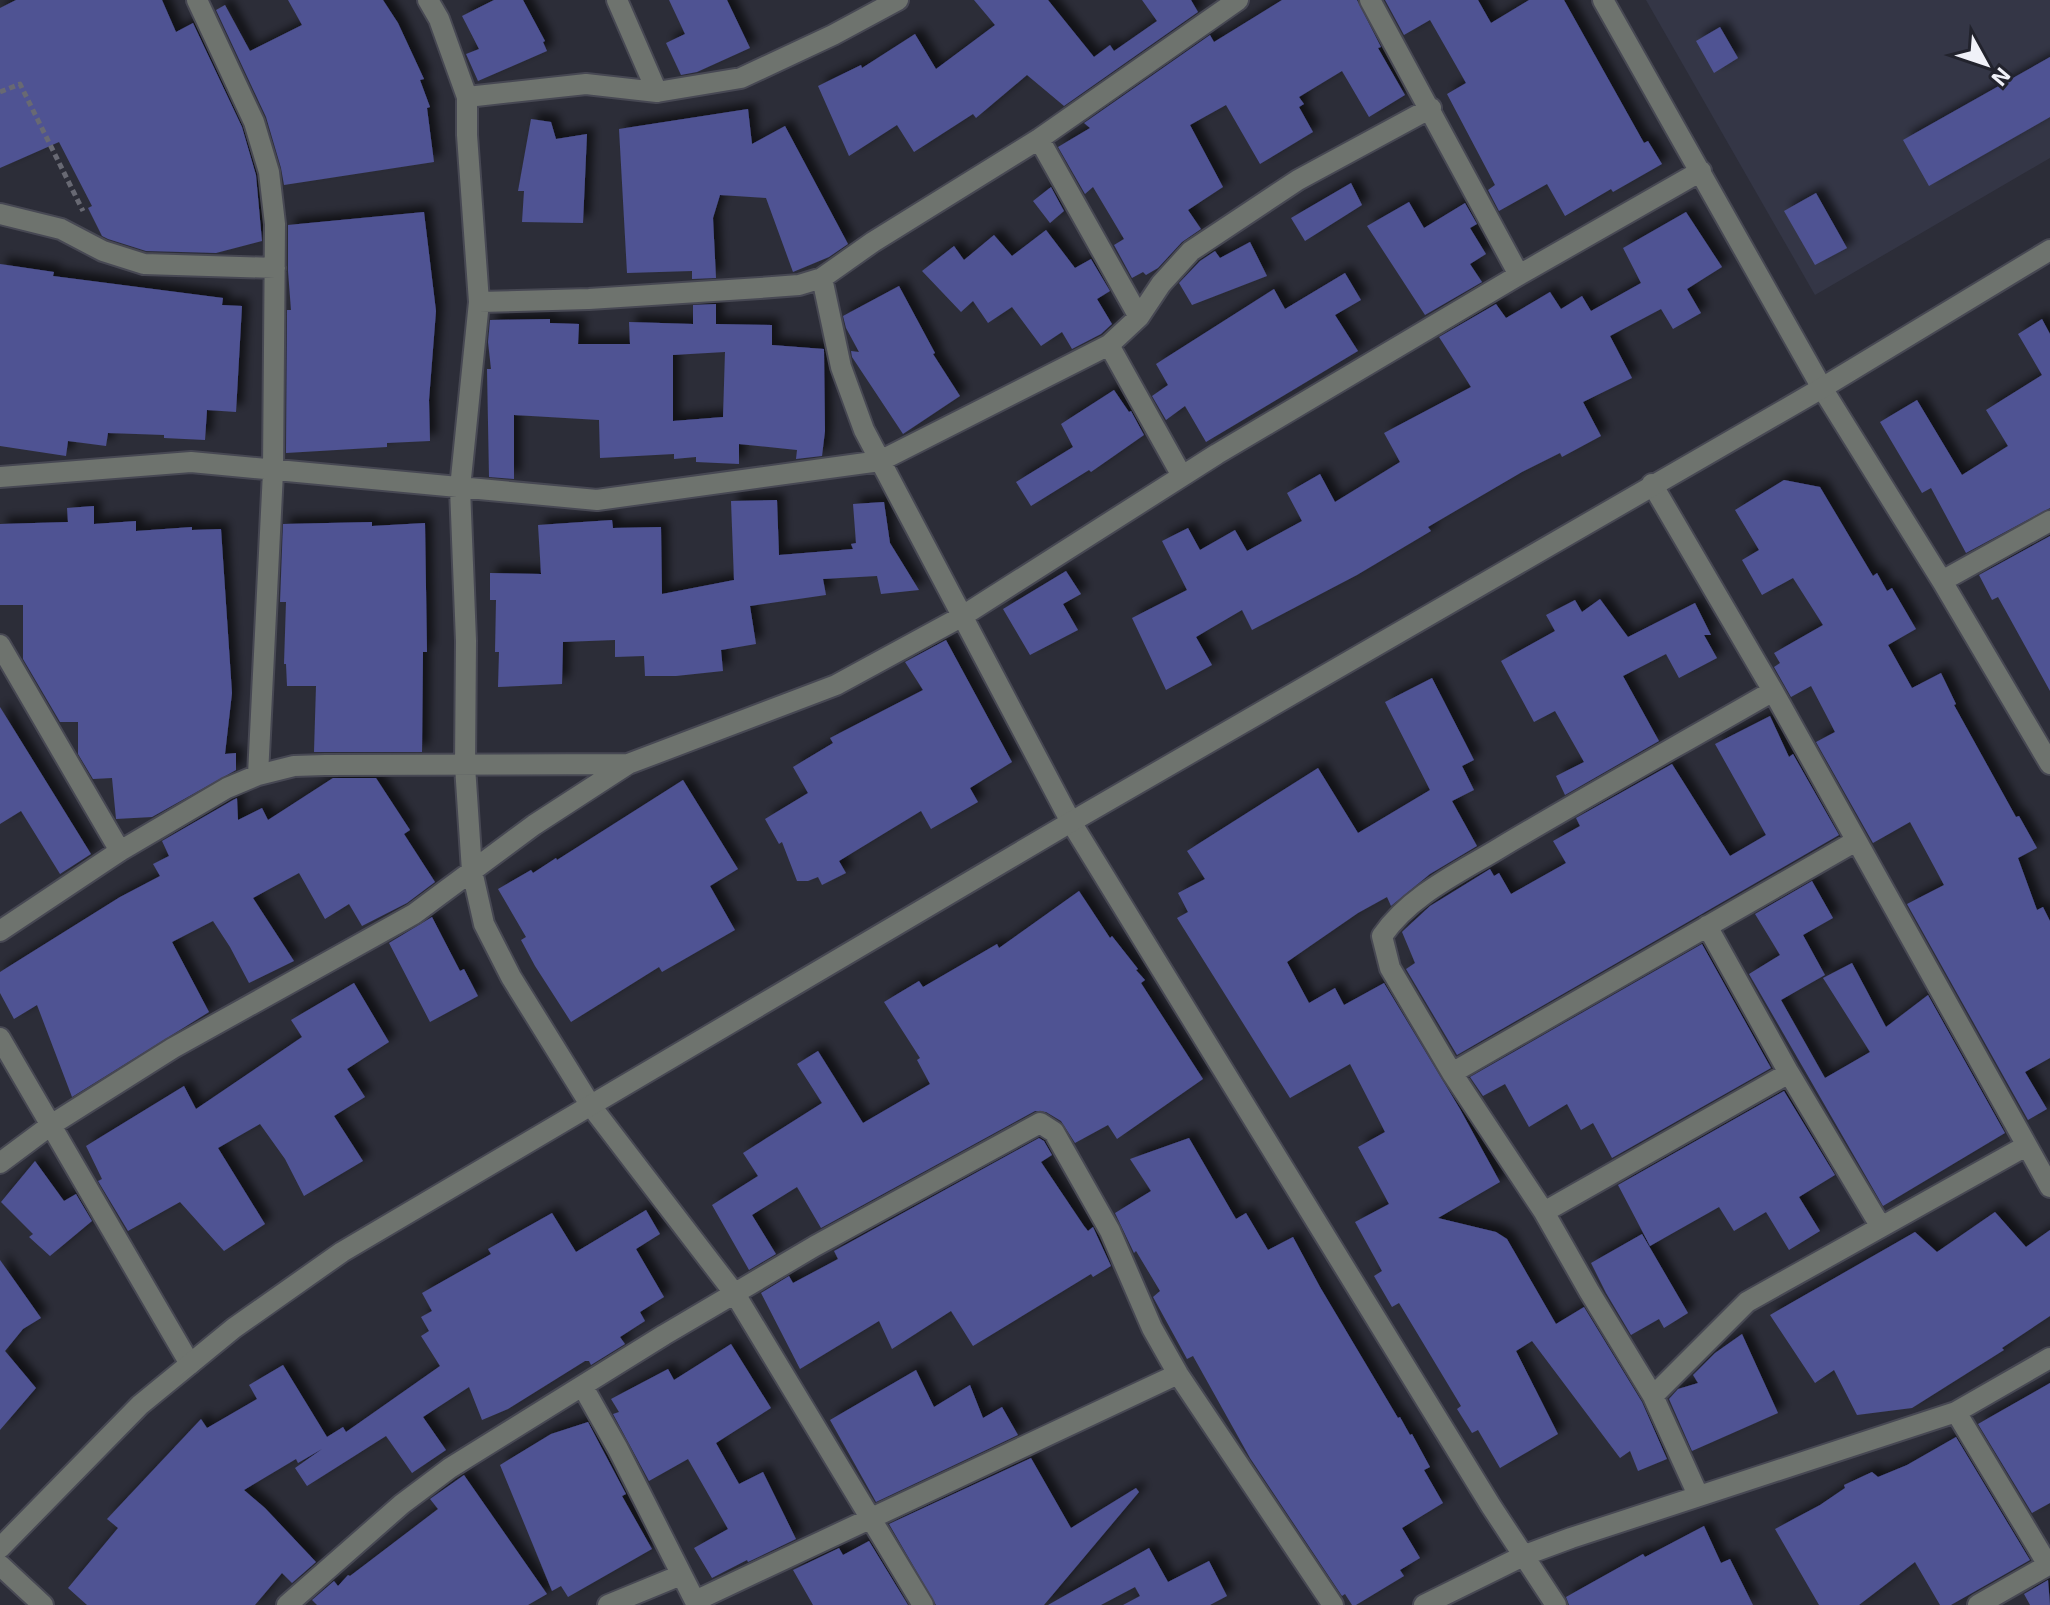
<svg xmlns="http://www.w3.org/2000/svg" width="2050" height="1605" font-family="'Exo 2',sans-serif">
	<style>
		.built { fill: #343646 }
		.building { fill: #4f5393; fill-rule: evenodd; filter: url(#shadow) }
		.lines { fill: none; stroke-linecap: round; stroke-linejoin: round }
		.minor-casing { stroke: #474853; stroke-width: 24 }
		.tertiary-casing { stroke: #474853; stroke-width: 24 }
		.path { stroke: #686973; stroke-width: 5; stroke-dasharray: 6 4; stroke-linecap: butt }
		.minor { stroke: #6e736e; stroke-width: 20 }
		.tertiary { stroke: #6e736e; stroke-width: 20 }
	</style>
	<defs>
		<filter id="shadow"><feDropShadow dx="7" dy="-7" stdDeviation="4" flood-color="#0009"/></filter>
	</defs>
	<rect width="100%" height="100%" fill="#2c2d38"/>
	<path class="built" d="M1646,0H2050V158L1815,295Z"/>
	<path class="building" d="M16,0H162L176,32L193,23L242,127L256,175L262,241L216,253L146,251L108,239L102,236L88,208L92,206L59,142L0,168V8Z
		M288,0H383L398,23L424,79L420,80L430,107L427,108L434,162L284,185L281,168L266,117L216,10L225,5L250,51L302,25Z
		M494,0H523L545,41L543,42L547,51L478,81L466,54L479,49L462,16Z
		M669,0H727L750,48L697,72L681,75L666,43L685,34Z
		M974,0H1048L1094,57L1110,45L1114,51L1157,21L1142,0H1191L1198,12L1064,106L1027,75L976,118L973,114L914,152L897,125L849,156L818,86L861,65L862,68L915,34L936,69L995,25Z
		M1282,0H1357L1381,47L1378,48L1405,95L1369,117L1342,71L1299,97L1304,104L1299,107L1313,132L1260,164L1226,105L1190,125L1223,187L1188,210L1201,229L1182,242L1158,268L1146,275L1143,272L1132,278L1114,245L1124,239L1093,187L1085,194L1058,147L1090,128L1084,123L1210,35L1214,42Z
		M1385,0H1478L1491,23L1529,0H1564L1644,143L1648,141L1662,164L1613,192L1611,189L1565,216L1547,184L1499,211L1488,190L1495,185L1447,94L1466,83L1430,20L1404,35Z
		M1720,27L1738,58L1714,73L1696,41Z
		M2050,57V117L1929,186L1903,140Z
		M748,109L752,144L785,126L848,244L829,257L793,272L766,198L720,195L713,218L716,278L692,279V271L627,273L619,129Z
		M531,119L551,122L556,139L587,134L583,223L522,222L524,191H518Z
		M1351,183L1362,205L1305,241L1291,218Z
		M1051,187L1064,211L1050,223L1033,201Z
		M1816,193L1847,248L1815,265L1784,211Z
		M1409,202L1424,228L1465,203L1477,224L1470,228L1486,254L1470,264L1482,282L1425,315L1367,226Z
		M424,212L436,311L429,400L430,441L387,443V447L286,453L287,310H291L288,271V225Z
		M1686,212L1722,267L1687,289L1701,313L1673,329L1661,309L1610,336L1632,378L1583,402L1601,436L1562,457L1560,453L1522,472L1428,527L1431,531L1357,575L1252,630L1242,610L1196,637L1212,665L1166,690L1132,618L1187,590L1162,541L1188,528L1200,550L1235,530L1247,551L1302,521L1287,493L1320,474L1335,502L1400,462L1384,433L1471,387L1439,337L1496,304L1506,318L1550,292L1561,309L1582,296L1591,311L1641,283L1623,248Z
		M1046,230L1075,268L1091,259L1110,291L1097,299L1112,324L1101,334L1072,349L1062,332L1041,346L1012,307L988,323L973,301L961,312L922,271L954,246L964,260L994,235L1012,256Z
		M1250,242L1267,276L1192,305L1179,283L1200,261L1215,251L1220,258Z
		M0,264L54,272L53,276L223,298L222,305L242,306L236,412L207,410L205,440L164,438V435L108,433L106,446L68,441L66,456L0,446Z
		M1345,273L1361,300L1335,315L1358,351L1206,442L1185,406L1166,420L1152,396L1168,385L1156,364L1274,289L1285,309Z
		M899,286L935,353L933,354L960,396L903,434L852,357L851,351L859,352L846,328L843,316Z
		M716,304V324L772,325V345L824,349L825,431L822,456L796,459L797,450L739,444V464L696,462V457L674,459V454L600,458L599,420L514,415V479L489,477L487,369H491L488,342L490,320L550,319V323L579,324L578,344H630L629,322L693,324V305ZM725,352L723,417L673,421V355Z
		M2042,319L2050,334V508L1966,553L1931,488L1922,493L1880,422L1917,400L1962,475L2008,446L1986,410L2042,375L2018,334Z
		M1114,390L1129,412L1131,411L1144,435L1091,472L1089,470L1031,506L1016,482L1073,447L1061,424Z
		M1784,480L1820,487L1873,576L1877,573L1887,591L1892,588L1916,629L1888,645L1912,688L1941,673L1956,704L1954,705L2016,817L2019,816L2037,848L2018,858L2037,910L2043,907L2050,921V1058L2025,1072L2047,1109L2028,1120L1907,904L1944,885L1910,822L1873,843L1816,742L1835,732L1811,686L1791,697L1774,667L1780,663L1774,653L1823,625L1793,578L1762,595L1742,560L1759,550L1735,510Z
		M777,500L779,555L853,549L851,544L856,543L853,504L884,502L890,543L919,590L881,594L877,576L823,579L826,595L750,606L756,644L721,650L723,671L676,676H645L644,656L615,657V640L563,642L562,684L498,687L499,652H495L496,600H490V573L541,574L538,525L612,520L613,528L661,527L662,594L734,580L731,501Z
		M94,506V524L136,521V531L192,527V530L221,529L232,693L225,754L236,753V770L152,817L116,819L112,778L93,779L78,754V722H60L23,659V605H0V524L68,522L67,508Z
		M372,522V526L425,523L427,652H423L422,752H314L316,686H287L286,664H284L286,602H280L283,524Z
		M2050,536V691L1998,597L1992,600L1979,575Z
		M1066,571L1081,594L1063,604L1078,630L1030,655L1003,609Z
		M1600,599L1628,637L1695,603L1711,635H1704L1717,658L1679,678L1666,654L1623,676L1659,741L1565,795L1556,776L1584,762L1555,711L1534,722L1501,661L1555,631L1546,615L1575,600L1582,612Z
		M946,640L1012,762L970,788L978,802L931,829L921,811L839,861L846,873L822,885L818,877L808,881H797L782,842L779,844L765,819L808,793L793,767L833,743L830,738L923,690L905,662Z
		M1432,678L1474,760L1462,766L1474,790L1452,801L1477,846L1430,874L1391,906L1387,897L1358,913L1287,962L1309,1003L1335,988L1344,1005L1384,983L1460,1109L1500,1182L1438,1218L1496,1232L1507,1239L1556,1324L1584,1307L1642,1402L1667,1459L1638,1471L1630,1451L1620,1458L1532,1341L1516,1351L1558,1434L1500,1468L1478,1430L1472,1433L1457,1409L1461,1406L1399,1303L1392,1307L1374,1276L1382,1271L1355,1222L1389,1204L1358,1147L1385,1132L1350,1064L1290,1098L1177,918L1188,912L1178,893L1205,879L1187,851L1318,768L1358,833L1430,790L1385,702Z
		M0,707L91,854L60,874L21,811L0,824Z
		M1770,716L1789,757L1793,754L1839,835L1457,1055L1406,969L1415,963L1402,932L1404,930L1430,906L1490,869L1494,876L1499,873L1511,894L1566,863L1553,841L1580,826L1576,818L1672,764L1730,856L1766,835L1715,744Z
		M333,778H376L410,830L404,834L435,882L407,903L362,926L349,904L325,919L299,873L253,898L294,961L249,983L230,947L213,921L172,942L209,1012L72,1097L37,1005L14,1019L0,993V972L120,897L160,876L153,864L169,856L162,841L233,800L237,798L238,820L262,808L268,820Z
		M683,780L738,869L710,886L735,930L662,972L659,967L571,1022L535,966L521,940L526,937L498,889L531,870L533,873L556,858L557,860Z
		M1812,881L1833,918L1803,935L1825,975L1781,1000L1825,1078L1870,1052L1823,978L1852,963L1886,1027L1928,995L2005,1133L1883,1206L1749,974L1780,955L1755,914Z
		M1079,891L1110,938L1112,936L1138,969L1136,970L1145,980L1141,983L1203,1079L1117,1139L1108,1125L1075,1143L1061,1121L1046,1112L1035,1111L821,1228L797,1187L752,1215L776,1254L749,1270L712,1205L758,1176L743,1153L822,1103L797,1064L818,1051L863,1123L930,1084L917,1060L920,1058L884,1002L919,981L923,987L997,944L999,948Z
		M432,917L460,971L464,969L478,996L430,1022L389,943Z
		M1702,944L1771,1068L1612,1158L1593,1123L1581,1130L1567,1104L1529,1127L1505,1084L1483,1096L1470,1077Z
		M354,983L389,1042L347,1069L365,1097L334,1116L363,1161L304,1196L285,1159L260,1124L218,1148L265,1224L224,1251L180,1202L128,1231L98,1181L102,1179L86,1146L184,1086L196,1109L302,1037L291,1020Z
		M1784,1091L1835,1175L1799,1197L1820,1231L1789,1250L1766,1212L1734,1231L1719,1207L1650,1246L1618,1185Z
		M1039,1138L1044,1141L1052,1155L1041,1162L1084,1226L1088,1231L1093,1227L1111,1266L1093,1277L1091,1274L973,1346L951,1311L892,1349L879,1321L800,1369L761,1293L789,1276L793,1283L838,1259L834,1251Z
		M1189,1138L1236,1219L1246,1213L1268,1250L1293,1237L1320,1287L1398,1418L1400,1417L1410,1435L1412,1434L1430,1467L1424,1470L1443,1503L1402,1528L1420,1558L1400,1570L1404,1576L1356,1605H1352L1345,1594L1342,1596L1250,1458L1193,1356L1187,1359L1153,1297L1160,1291L1136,1251L1134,1253L1115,1213L1151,1191L1130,1159Z
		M35,1161L64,1201L76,1194L92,1221L50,1256L29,1237L33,1234L1,1202Z
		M646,1210L660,1234L636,1249L664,1297L640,1312L645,1321L620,1337L625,1344L591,1365L589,1361H585L508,1409L482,1420L469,1387L423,1417L446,1450L412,1473L386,1436L307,1486L295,1468L322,1449L298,1463L296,1459L244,1490L265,1508L316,1562L292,1583L282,1573L255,1605H87L68,1588L118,1528L107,1519L201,1419L207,1428L257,1399L249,1385L283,1365L327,1437L343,1427L346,1432L440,1366L421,1336L429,1331L421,1317L432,1311L422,1293L491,1254L488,1249L552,1213L576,1252Z
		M1995,1212L2026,1247L2050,1230V1316L2002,1348L2004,1350L1912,1408L1857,1415L1834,1370L1815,1383L1770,1315L1915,1232L1937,1252Z
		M1642,1234L1688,1313L1664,1328L1659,1319L1631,1335L1606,1293L1591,1263Z
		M0,1260L41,1318L23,1329L5,1351L36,1388L0,1430Z
		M1742,1334L1778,1413L1692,1451L1669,1399L1678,1389L1698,1383L1693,1375L1715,1353Z
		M731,1344L771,1408L716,1443L739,1484L763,1472L796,1539L748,1562L747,1560L712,1578L694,1548L728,1529L688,1459L649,1481L613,1414L619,1412L611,1399L668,1369L674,1380Z
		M916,1370L934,1407L970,1385L983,1418L1002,1407L1018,1435L876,1502L830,1420Z
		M2050,1383V1503L2032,1513L1978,1424Z
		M588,1422L626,1494L622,1496L652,1549L568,1597L561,1586L552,1591L500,1465L551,1434Z
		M1956,1437L2030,1560L1951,1605H1940L1915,1562L1859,1605H1819L1775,1529L1820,1505L1845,1488L1844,1485L1872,1472L1878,1477L1907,1465Z
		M1031,1458L1071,1528L1136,1488L1139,1492L1044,1605H936L889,1524Z
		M464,1475L547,1594L528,1605H317L312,1600L334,1581L338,1586L348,1575L350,1576L438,1509L430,1499Z
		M1704,1526L1721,1563L1730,1559L1753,1605H1569L1566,1597L1643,1554L1645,1557Z
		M869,1541L908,1605H813L793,1570L839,1548L843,1555Z
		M1149,1548L1168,1582L1209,1561L1227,1596L1210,1605H1123L1140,1596L1135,1587L1101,1605H1048Z
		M2048,1580L2050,1605H2030L2024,1594Z"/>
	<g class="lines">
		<g class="minor-casing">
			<path id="minor" d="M197,0L254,122L269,172L275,224L273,472L258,775
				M428,0L439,19L467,97V135L479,302L460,488L466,641L465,766L472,871L484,924L511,977L591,1106L735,1294L923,1605
				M617,0L657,92
				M1370,0L1519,275
				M1603,0L1822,388L1942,581L2050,764
				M467,97L586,84L657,92L741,78L833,35L898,0
				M1039,139L1139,317
				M0,214L61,229L103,251L144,264L275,268
				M822,278L841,367L864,430L1071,822L1491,1506L1556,1605
				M479,302L589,299L760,288L799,285L822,278L873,242L1039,139L1238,0
				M1109,345L1182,476
				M0,477L191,462L597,500L880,461L1109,345L1139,317L1161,284L1191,251L1298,180L1431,108
				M1652,484L1773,691L2050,1187
				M1942,581L2050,521
				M0,645L120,851
				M1707,926L1789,1073L1881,1227
				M0,931L120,851L227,788L258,775L294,766L325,765L628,764
				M0,1038L190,1364
				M1452,1073L1856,841
				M0,1163L51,1125L173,1048L414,914L534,825L628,764L836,685L961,617L1217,454L1519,275L1701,171
				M1544,1212L1789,1073
				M583,1387L618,1449L697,1605
				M1653,1396L1747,1302L2026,1146
				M1956,1412L2048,1565
				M1698,1495L1653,1396L1589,1291L1544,1212L1452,1073L1390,968L1382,936C1411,894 1461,872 1503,846C1592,793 1683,743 1773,691
				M0,1565L43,1605
				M695,1601L1178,1374
				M287,1605L402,1504L450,1468L664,1335L815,1246L1040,1123L1054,1132L1110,1231L1152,1328L1178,1374L1333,1605
				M608,1605L681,1575
				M1424,1605L1525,1555L1571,1538L1956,1412L2050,1358
				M1978,1605L2050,1564"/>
		</g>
		<g class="tertiary-casing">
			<path id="tertiary" d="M0,1548L140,1405L234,1328L342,1252L1071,822L1822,388L2050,250"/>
		</g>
		<path class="path" d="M0,92L20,84L83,211"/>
		<use href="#minor" class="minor"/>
		<use href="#tertiary" class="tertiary"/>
	</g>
	<g transform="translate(1986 64) rotate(130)" stroke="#22232d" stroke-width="6" paint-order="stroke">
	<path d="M0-6L14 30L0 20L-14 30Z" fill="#f0f1f8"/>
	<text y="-12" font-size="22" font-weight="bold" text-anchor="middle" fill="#f0f1f8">N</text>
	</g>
</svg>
